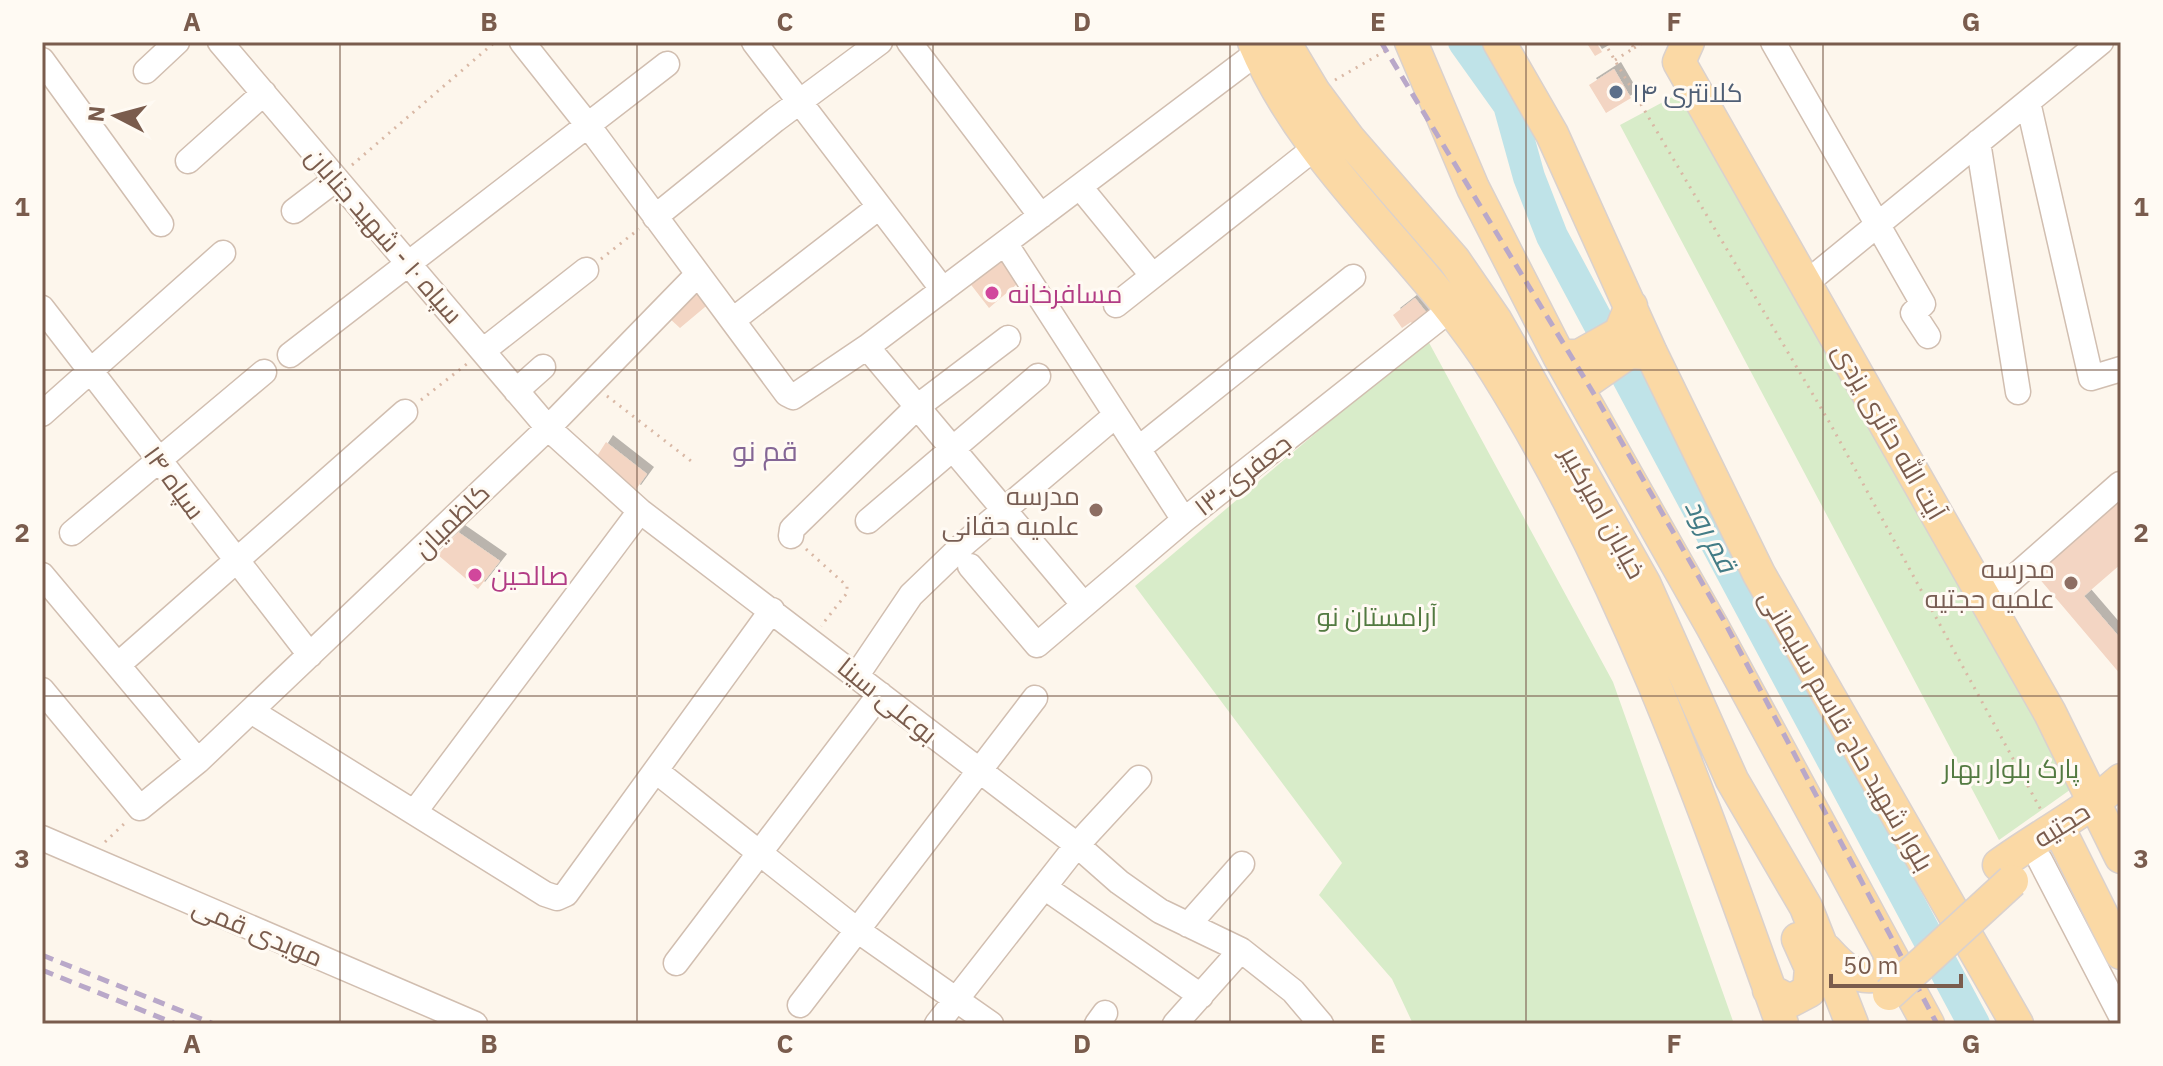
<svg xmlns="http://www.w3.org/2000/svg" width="2163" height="1066" font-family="'IBM Plex Sans',Cairo,sans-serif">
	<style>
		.green { fill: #d8ecc9 }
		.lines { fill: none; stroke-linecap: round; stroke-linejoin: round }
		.river { stroke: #bfe3e8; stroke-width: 32 }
		.building { fill: #f3d5c3; filter: url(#shadow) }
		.minor-casing { stroke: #d1beb0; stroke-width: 27 }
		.major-casing { stroke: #dad1cd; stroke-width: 35 }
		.path { stroke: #d9b8a5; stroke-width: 3; stroke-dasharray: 2 6; stroke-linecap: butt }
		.minor { stroke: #fff; stroke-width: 24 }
		.major { stroke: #fbd9a5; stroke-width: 32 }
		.rail { stroke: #b9a8c9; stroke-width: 5; stroke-dasharray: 12 8; stroke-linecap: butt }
		.major-bridge-casing { stroke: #dad1cd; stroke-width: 35; stroke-linecap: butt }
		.major-bridge { stroke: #fbd9a5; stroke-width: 32 }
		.grid { fill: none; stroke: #7a5c4d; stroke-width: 2; stroke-opacity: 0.55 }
		.service-dot { fill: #5c6f8a; stroke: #fffaf3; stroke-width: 3 }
		.hotel-dot { fill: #d1479c; stroke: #fffaf3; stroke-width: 3 }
		.education-dot { fill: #8d6e63; stroke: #fffaf3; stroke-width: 3 }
		.labels { text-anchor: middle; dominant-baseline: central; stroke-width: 6; stroke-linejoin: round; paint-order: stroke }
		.service-label { font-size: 26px; fill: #4e5e75; stroke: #fffaf3; text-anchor: start }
		.street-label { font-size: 26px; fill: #7a5c4d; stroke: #fffaf3 }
		.hotel-label { font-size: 26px; fill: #b23c85; stroke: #fffaf3; text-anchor: start }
		.education-label { font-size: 26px; fill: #785e54; stroke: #fffaf3; text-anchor: end }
		.park-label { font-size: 26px; fill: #537a41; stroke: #fffaf3 }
		.neighbourhood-label { font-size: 28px; fill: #846695; stroke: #fffaf3 }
		.water-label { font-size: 28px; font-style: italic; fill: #437c86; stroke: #fffaf3 }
		.neatline { fill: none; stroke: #7a5c4d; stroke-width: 3 }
		.grid-label { font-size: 26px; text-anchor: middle; font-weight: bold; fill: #7a5c4d }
	</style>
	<defs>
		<filter id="shadow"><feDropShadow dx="7" dy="-7" stdDeviation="0" flood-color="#0004"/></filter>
	</defs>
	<rect width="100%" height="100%" fill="#fdf6ec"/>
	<path class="green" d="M1678,94L2074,787L1999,840L1620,125Z
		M1427,339L1613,682L1734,1024H1413L1392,979L1319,895L1342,863L1135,586Z"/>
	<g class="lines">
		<path class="river" d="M1464,42L1509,105L1529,177L1552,236L1974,1024"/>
	</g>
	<path class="building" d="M1586,42H1596L1602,52L1595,56Z
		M1614,69L1631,98L1606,113L1589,85Z
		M1004,251L1024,278L989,308L965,277Z
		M697,291L711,302L680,328L669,318Z
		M1415,298L1430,317L1416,328L1411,322L1402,328L1393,315Z
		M606,442L647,474L634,492L592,464Z
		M2121,493V564L2084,596L2121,639V675L2032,570Z
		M458,532L500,561L478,589L438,555Z"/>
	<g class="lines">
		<g class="minor-casing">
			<path id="minor" d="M220,42L548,428L640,511L1077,845L1119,882L1160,911L1241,950L1293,991L1321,1024
				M522,42L587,124L787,394L793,397L867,347L1258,52
				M754,42L943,290
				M909,42L1041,216
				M1773,42L1923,304L1913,313L1928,336
				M42,60L161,224
				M146,71L177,42
				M2028,102L2091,378L2121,369
				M1978,142L2018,392
				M188,161L264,93
				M1080,187L1152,275
				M294,211L336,179
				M655,217L775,120L880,42
				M1005,243L1184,520
				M1805,284L2101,42
				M1116,305L1316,147
				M42,308L310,655
				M733,320L879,207
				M867,347L1084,605
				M484,350L586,270
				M290,355L667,64
				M516,391L543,367
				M42,414L223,253
				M1138,449L1353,277
				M868,521L1038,376
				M72,533L264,372
				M791,536L792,529L917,407L1008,338
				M970,566L1037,645L1184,520L1452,308
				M42,575L198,761
				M1987,601L2120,484
				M119,664L405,412
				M857,675L911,595L964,544L1116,415
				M42,690L140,808L198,761L548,428L698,274
				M251,711L545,894L557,898L566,894L772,610
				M656,771L857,930L991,1024
				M416,810L640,511
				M42,838L475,1024
				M2040,860L2121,1016
				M1044,887L1201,996
				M1188,925L1242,864
				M676,963L880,694
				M800,1005L1035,698
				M937,1024L1077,845L1139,778
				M1097,1024L1105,1013
				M1175,1024L1241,950"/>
		</g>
		<g class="major-casing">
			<path id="major" d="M1254,42C1307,169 1424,257 1496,372C1623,575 1702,800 1782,1024
				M1284,42L1314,92L1349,139L1454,260L1496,321L1644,583L1732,780L1806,907L1852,1024
				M1411,42L1473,188L1559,356L1712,626L1928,1024
				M1499,42L1552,134L1651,353L1759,574L2017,1024
				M1688,42L1679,62L2050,713L2121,857
				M1559,356H1579L1620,333L1631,306
				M1577,388L1629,352L1644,353
				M2064,839L2121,953
				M1999,865C2039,836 2084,813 2121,780
				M1826,950C1843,969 1855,980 1880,975
				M1769,990L1790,1001L1809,991L1811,968L1798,939"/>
		</g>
		<path class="path" d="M1604,42L1831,425L2041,810
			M1634,48L1644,42
			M1615,60L1634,48L1630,42
			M1335,80L1387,50
			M352,165L495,42
			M601,259L639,229
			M607,396L691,461
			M421,400L468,363
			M806,549L847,586V593L821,626
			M105,842L126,822"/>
		<use href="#minor" class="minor"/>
		<use href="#major" class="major"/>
		<path class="rail" d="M1381,42L1597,399L1724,621L1937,1024
			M42,955L214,1024
			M42,970L176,1024"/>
		<g class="major-bridge-casing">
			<path id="major-bridge" d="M1889,994L2012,881"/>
		</g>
		<use href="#major-bridge" class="major-bridge"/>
	</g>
	<path class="grid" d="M340,42V1024M637,42V1024M933,42V1024M1230,42V1024M1526,42V1024M1823,42V1024M42,370H2121M42,696H2121"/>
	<circle class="service-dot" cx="1616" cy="92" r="8"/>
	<g class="hotel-dot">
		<circle cx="992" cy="293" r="8"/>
		<circle cx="475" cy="575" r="8"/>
	</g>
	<g class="education-dot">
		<circle cx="1096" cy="510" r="8"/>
		<circle cx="2071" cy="583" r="8"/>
	</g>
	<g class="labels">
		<g class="service-label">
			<text x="1632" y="92">کلانتری ۱۴</text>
		</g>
		<g class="street-label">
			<text transform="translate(385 235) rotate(49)">سپاه ۱۰ - شهید جنابان</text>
			<text transform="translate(1890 431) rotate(60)">آیت الله‌ حائری‌ یزدی</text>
			<text transform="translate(1242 474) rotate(-38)">جعفری-۱۳</text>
			<text transform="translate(175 482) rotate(54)">سپاه ۱۴</text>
			<text transform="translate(1604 512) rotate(61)">خیابان امیرکبیر</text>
			<text transform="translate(451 520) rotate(-44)">کاظمیان</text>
			<text transform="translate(888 700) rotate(39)">بوعلی سینا</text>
			<text transform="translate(1847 730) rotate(60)">بلوار شهید حاج قاسم سلیمانی</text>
			<text transform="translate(2061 824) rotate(-32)">حجتیه</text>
			<text transform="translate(258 931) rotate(23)">مویدی قمی</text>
		</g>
		<g class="hotel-label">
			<text x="1008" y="293">مسافرخانه</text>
			<text x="491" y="575">صالحین</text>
		</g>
		<g class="education-label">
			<text x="1080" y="495">مدرسه<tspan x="1080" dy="30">علمیه حقانی</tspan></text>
			<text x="2055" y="568">مدرسه<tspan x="2055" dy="30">علمیه حجتیه</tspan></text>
		</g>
		<g class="park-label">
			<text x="1377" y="616">آرامستان نو</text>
			<text x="2011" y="768">پارک بلوار بهار</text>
		</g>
		<g class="neighbourhood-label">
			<text x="765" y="450">قم نو</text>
		</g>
		<g class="water-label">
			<text transform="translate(1712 535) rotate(62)">قم رود</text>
		</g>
	</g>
	<rect width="2163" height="1066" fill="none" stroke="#fffaf3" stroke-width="88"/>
	<g transform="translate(116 116) rotate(276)" stroke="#fffaf3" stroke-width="6" paint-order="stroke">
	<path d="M0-6L14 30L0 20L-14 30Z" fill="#7a5c4d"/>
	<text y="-12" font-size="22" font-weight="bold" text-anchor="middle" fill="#7a5c4d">N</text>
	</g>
	<path d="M1831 974v12h130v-12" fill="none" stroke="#7a5c4d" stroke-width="4"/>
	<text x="1843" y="974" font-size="24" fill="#7a5c4d" stroke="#fffaf3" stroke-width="6" paint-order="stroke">50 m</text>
	<rect x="44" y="44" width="2075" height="978" class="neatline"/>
	<g class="grid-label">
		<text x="192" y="31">A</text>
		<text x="489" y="31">B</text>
		<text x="785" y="31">C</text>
		<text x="1082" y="31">D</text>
		<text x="1378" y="31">E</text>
		<text x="1674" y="31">F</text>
		<text x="1971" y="31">G</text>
		<text x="22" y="216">1</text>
		<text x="2141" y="216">1</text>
		<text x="22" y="542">2</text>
		<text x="2141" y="542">2</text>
		<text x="22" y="868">3</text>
		<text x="2141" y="868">3</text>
		<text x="192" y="1053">A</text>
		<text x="489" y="1053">B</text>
		<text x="785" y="1053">C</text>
		<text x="1082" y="1053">D</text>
		<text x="1378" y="1053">E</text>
		<text x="1674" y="1053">F</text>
		<text x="1971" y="1053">G</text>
	</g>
</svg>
